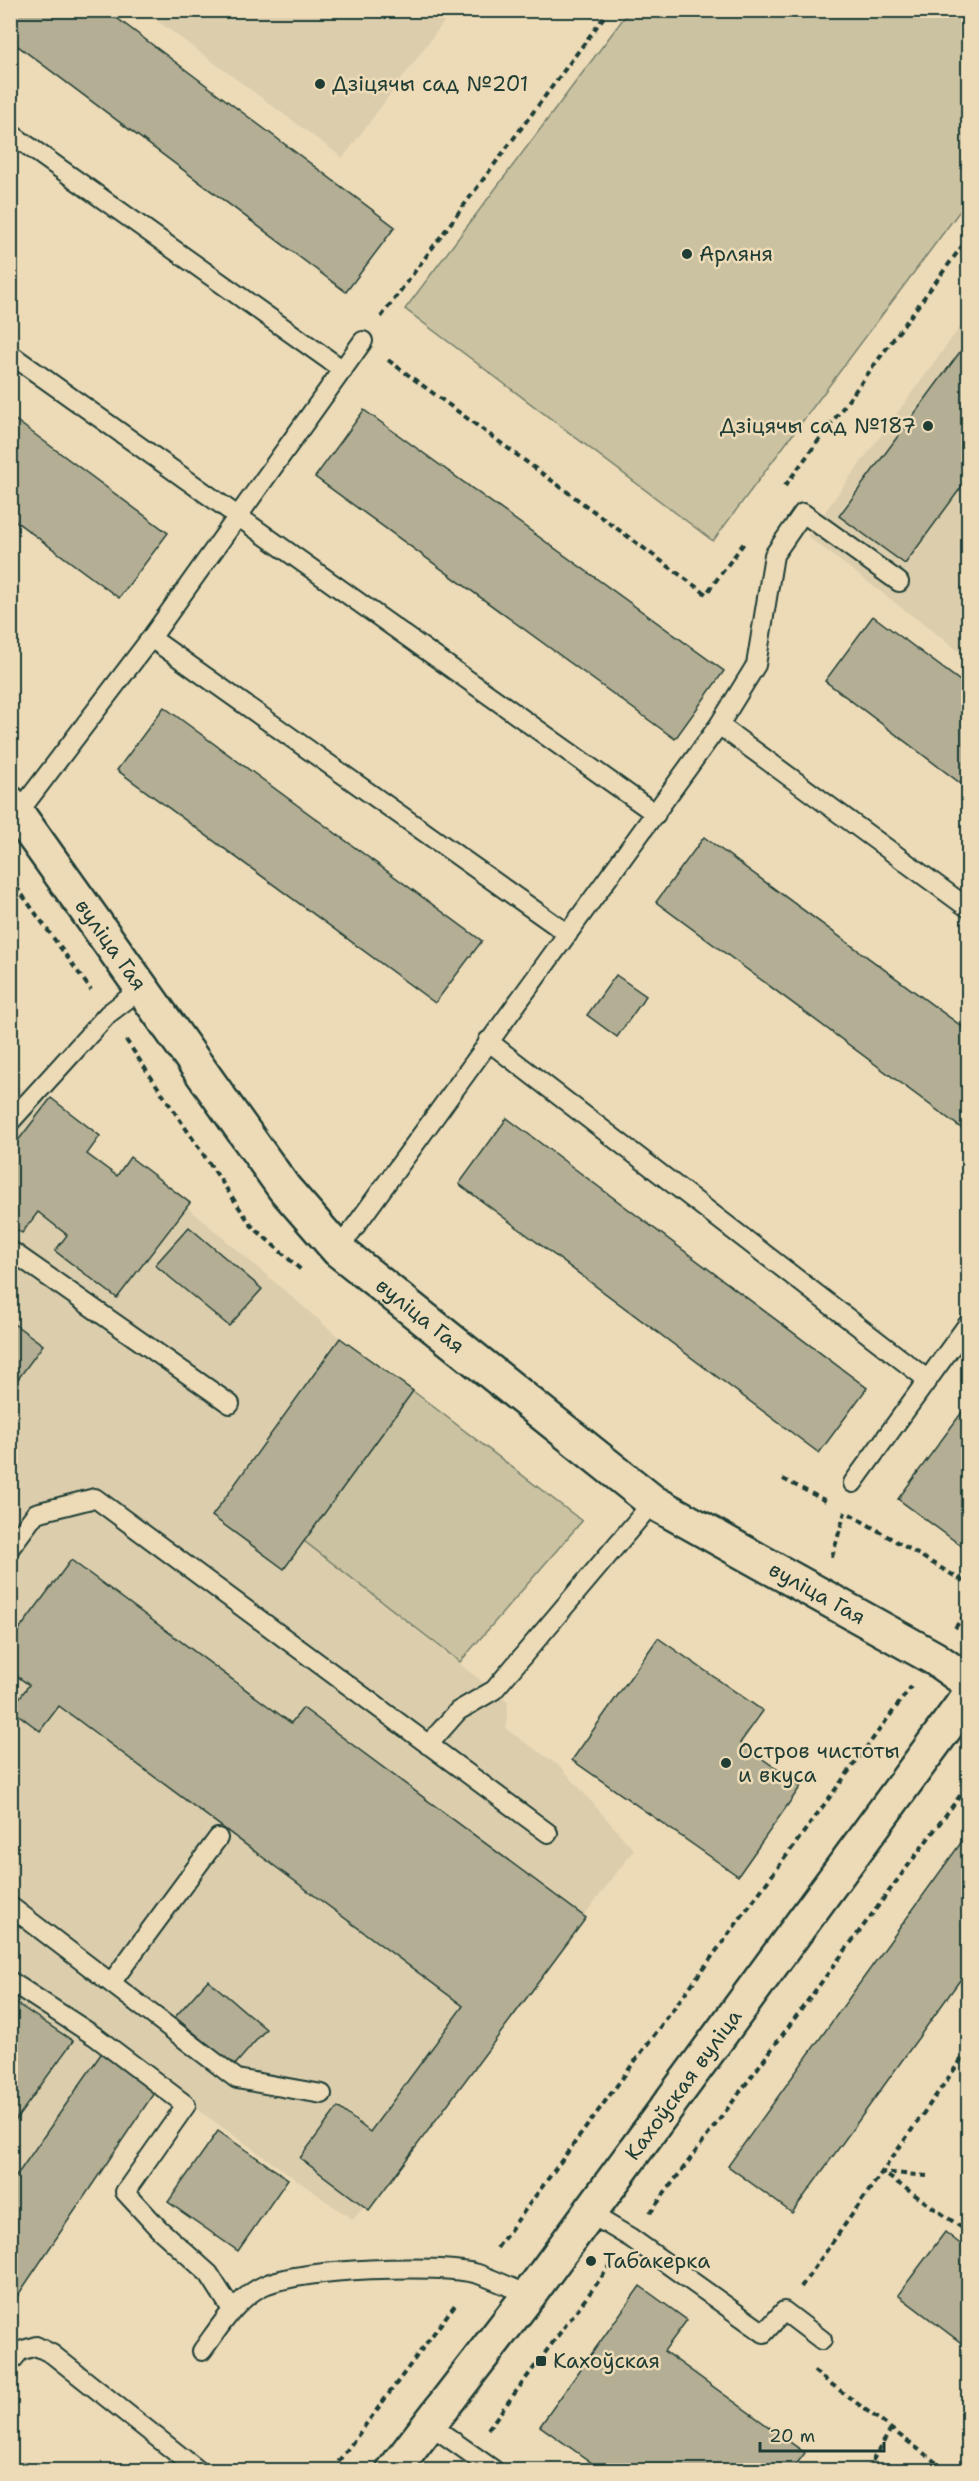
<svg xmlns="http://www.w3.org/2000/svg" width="979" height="2481" font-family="'Shantell Sans',sans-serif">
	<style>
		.built { fill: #dccead }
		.green { fill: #cbc2a2; stroke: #75806b; stroke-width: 1.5 }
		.building { fill: #b4af94; stroke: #1f3d34; stroke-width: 1.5 }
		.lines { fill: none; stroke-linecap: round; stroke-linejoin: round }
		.service-casing { stroke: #1f3d34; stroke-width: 22 }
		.tertiary-casing { stroke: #1f3d34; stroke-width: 38 }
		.secondary-casing { stroke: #1f3d34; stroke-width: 38 }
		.path { stroke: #1f3d34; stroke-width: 4; stroke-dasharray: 6 4.5; stroke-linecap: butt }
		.service { stroke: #eddbb8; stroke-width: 18 }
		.tertiary { stroke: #eddbb8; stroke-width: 33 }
		.secondary { stroke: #eddbb8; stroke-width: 33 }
		.poi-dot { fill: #1f3d34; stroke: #eddbb8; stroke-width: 2 }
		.labels { text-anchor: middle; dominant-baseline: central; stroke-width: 5; stroke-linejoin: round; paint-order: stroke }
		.poi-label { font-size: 21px; fill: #1f3d34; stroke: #eddbb8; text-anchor: start }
		.street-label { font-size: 21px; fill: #1f3d34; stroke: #eddbb8 }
	</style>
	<rect width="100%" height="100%" fill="#eddbb8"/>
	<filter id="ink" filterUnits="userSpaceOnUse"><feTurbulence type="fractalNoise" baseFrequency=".0167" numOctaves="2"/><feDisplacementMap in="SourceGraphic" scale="12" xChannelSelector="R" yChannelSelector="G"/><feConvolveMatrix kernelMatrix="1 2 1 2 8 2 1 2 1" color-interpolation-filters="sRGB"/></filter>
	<g filter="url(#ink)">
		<path class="built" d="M144,11H452L343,158Z
			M968,316V658L807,536Z
			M11,1084L59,1105L100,1136L87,1154L116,1175L130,1157L190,1203L187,1207L340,1338L413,1391L305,1541L508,1702L506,1729L562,1768L634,1850L353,2220L161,2084L11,2307Z"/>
		<path class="green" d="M629,11H968V200L713,541L405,309Z
			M413,1391L582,1521L460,1662L304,1541Z"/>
		<path class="building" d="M10,10H106L395,227L346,292L10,40Z
			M968,341V478L905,564L839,516Z
			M364,410L724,671L675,739L315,477Z
			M10,416L168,533L119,598L10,517Z
			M873,616L968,687V789L825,681Z
			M164,707L482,941L435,1003L117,770Z
			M704,837L968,1031V1133L656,902Z
			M616,975L646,996L617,1037L587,1015Z
			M51,1098L100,1136L87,1154L117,1176L130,1157L190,1203L117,1298L55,1251L67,1235L38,1212L22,1233L10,1225V1151Z
			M507,1118L867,1388L819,1453L459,1184Z
			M189,1227L262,1289L229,1326L155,1265Z
			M10,1321L43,1345L10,1390Z
			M340,1338L413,1391L284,1569L212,1516Z
			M968,1404V1539L963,1547L898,1499Z
			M71,1560L291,1723L303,1708L586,1918L369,2210L300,2158L338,2107L370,2132L463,2006L59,1706L40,1731L11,1709L29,1685L10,1671V1642Z
			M658,1638L763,1711L740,1743L801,1786L738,1876L572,1760Z
			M968,1833V1969L792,2213L728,2166Z
			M208,1980L266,2029L234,2066L175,2017Z
			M10,1999L73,2041L10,2128Z
			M103,2051L158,2087L10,2307V2185Z
			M218,2131L288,2179L238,2251L168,2202Z
			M945,2232L968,2250V2348L898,2295Z
			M640,2286L687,2320L664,2351L805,2453L792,2470H602L540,2426Z"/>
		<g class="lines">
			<g class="service-casing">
				<path id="service" d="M10,133L343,370
					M10,354L656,814
					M151,638L568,934
					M719,725L968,908
					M18,813L151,638L363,341
					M488,1041L928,1380
					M10,1122L108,1014L142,988
					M10,1250L230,1404
					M338,1250L719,725L756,665L774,555L803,513L899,582
					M853,1483L968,1324
					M10,1548L36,1513L95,1498L548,1833
					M428,1745L458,1711L494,1690L653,1502
					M10,1906L237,2079L322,2094
					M10,1981L96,2037L186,2105L125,2192L159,2229L209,2274L232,2310
					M111,1983L218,1838
					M589,2213L631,2238L764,2333L784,2311L822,2340
					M202,2351C219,2328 237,2297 265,2285C302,2269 438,2263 478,2274C495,2280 512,2288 529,2295
					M10,2363L20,2351L36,2346L52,2354L198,2470
					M429,2424L494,2470"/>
			</g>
			<g class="tertiary-casing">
				<g id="tertiary">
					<path id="s1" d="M10,803L284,1188L338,1250L653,1502L934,1658L968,1682"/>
				</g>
			</g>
			<g class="secondary-casing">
				<g id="secondary">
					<path id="s2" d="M394,2470L529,2295L968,1697"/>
				</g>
			</g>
			<path class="path" d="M381,317L609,10
				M388,360L706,594L744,543
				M785,486L968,238
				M10,878L91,990
				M126,1040L251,1225L301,1270
				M783,1479L828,1502
				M850,1514L968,1584
				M832,1557L845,1512
				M955,1628L968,1610
				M927,2176L882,2172L968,2232
				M650,2213L968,1785
				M497,2248L911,1687
				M801,2287L968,2050
				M814,2371L946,2470
				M488,2429L613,2262
				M332,2470L457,2302
				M867,2470L891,2429"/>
			<use href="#service" class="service"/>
			<use href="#tertiary" class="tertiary"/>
			<use href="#secondary" class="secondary"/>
		</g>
	</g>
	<g class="poi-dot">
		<circle cx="320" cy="84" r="6"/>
		<circle cx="687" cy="254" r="6"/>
		<circle cx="928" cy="426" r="6"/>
		<circle cx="726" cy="1763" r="6"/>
		<circle cx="591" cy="2261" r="6"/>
		<rect x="535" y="2355" width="12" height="12" rx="3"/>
	</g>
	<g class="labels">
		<g class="poi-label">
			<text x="332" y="84">Дзіцячы сад №201</text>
			<text x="699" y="254">Арляня</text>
			<text x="916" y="426" text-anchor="end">Дзіцячы сад №187</text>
			<text x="738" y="1751">Остров чистоты<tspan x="738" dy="24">и вкуса</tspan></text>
			<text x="603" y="2261">Табакерка</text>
			<text x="553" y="2361">Кахоўская</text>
		</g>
		<g class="street-label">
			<text stroke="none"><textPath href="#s1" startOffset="174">вуліца Гая</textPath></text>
			<text stroke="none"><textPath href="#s1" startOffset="660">вуліца Гая</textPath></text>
			<text stroke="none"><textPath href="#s1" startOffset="1146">вуліца Гая</textPath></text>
			<text stroke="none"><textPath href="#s2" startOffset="482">Кахоўская вуліца</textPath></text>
		</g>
	</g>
	<rect width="979" height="2481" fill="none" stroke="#eddbb8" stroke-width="36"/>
	<rect x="18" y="18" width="943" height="2445" fill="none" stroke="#1f3d34" stroke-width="2" filter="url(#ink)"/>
	<path d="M760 2442v9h124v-9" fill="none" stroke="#1f3d34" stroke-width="3"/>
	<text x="769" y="2442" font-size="18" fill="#1f3d34" stroke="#eddbb8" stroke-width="4.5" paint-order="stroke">20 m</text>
</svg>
